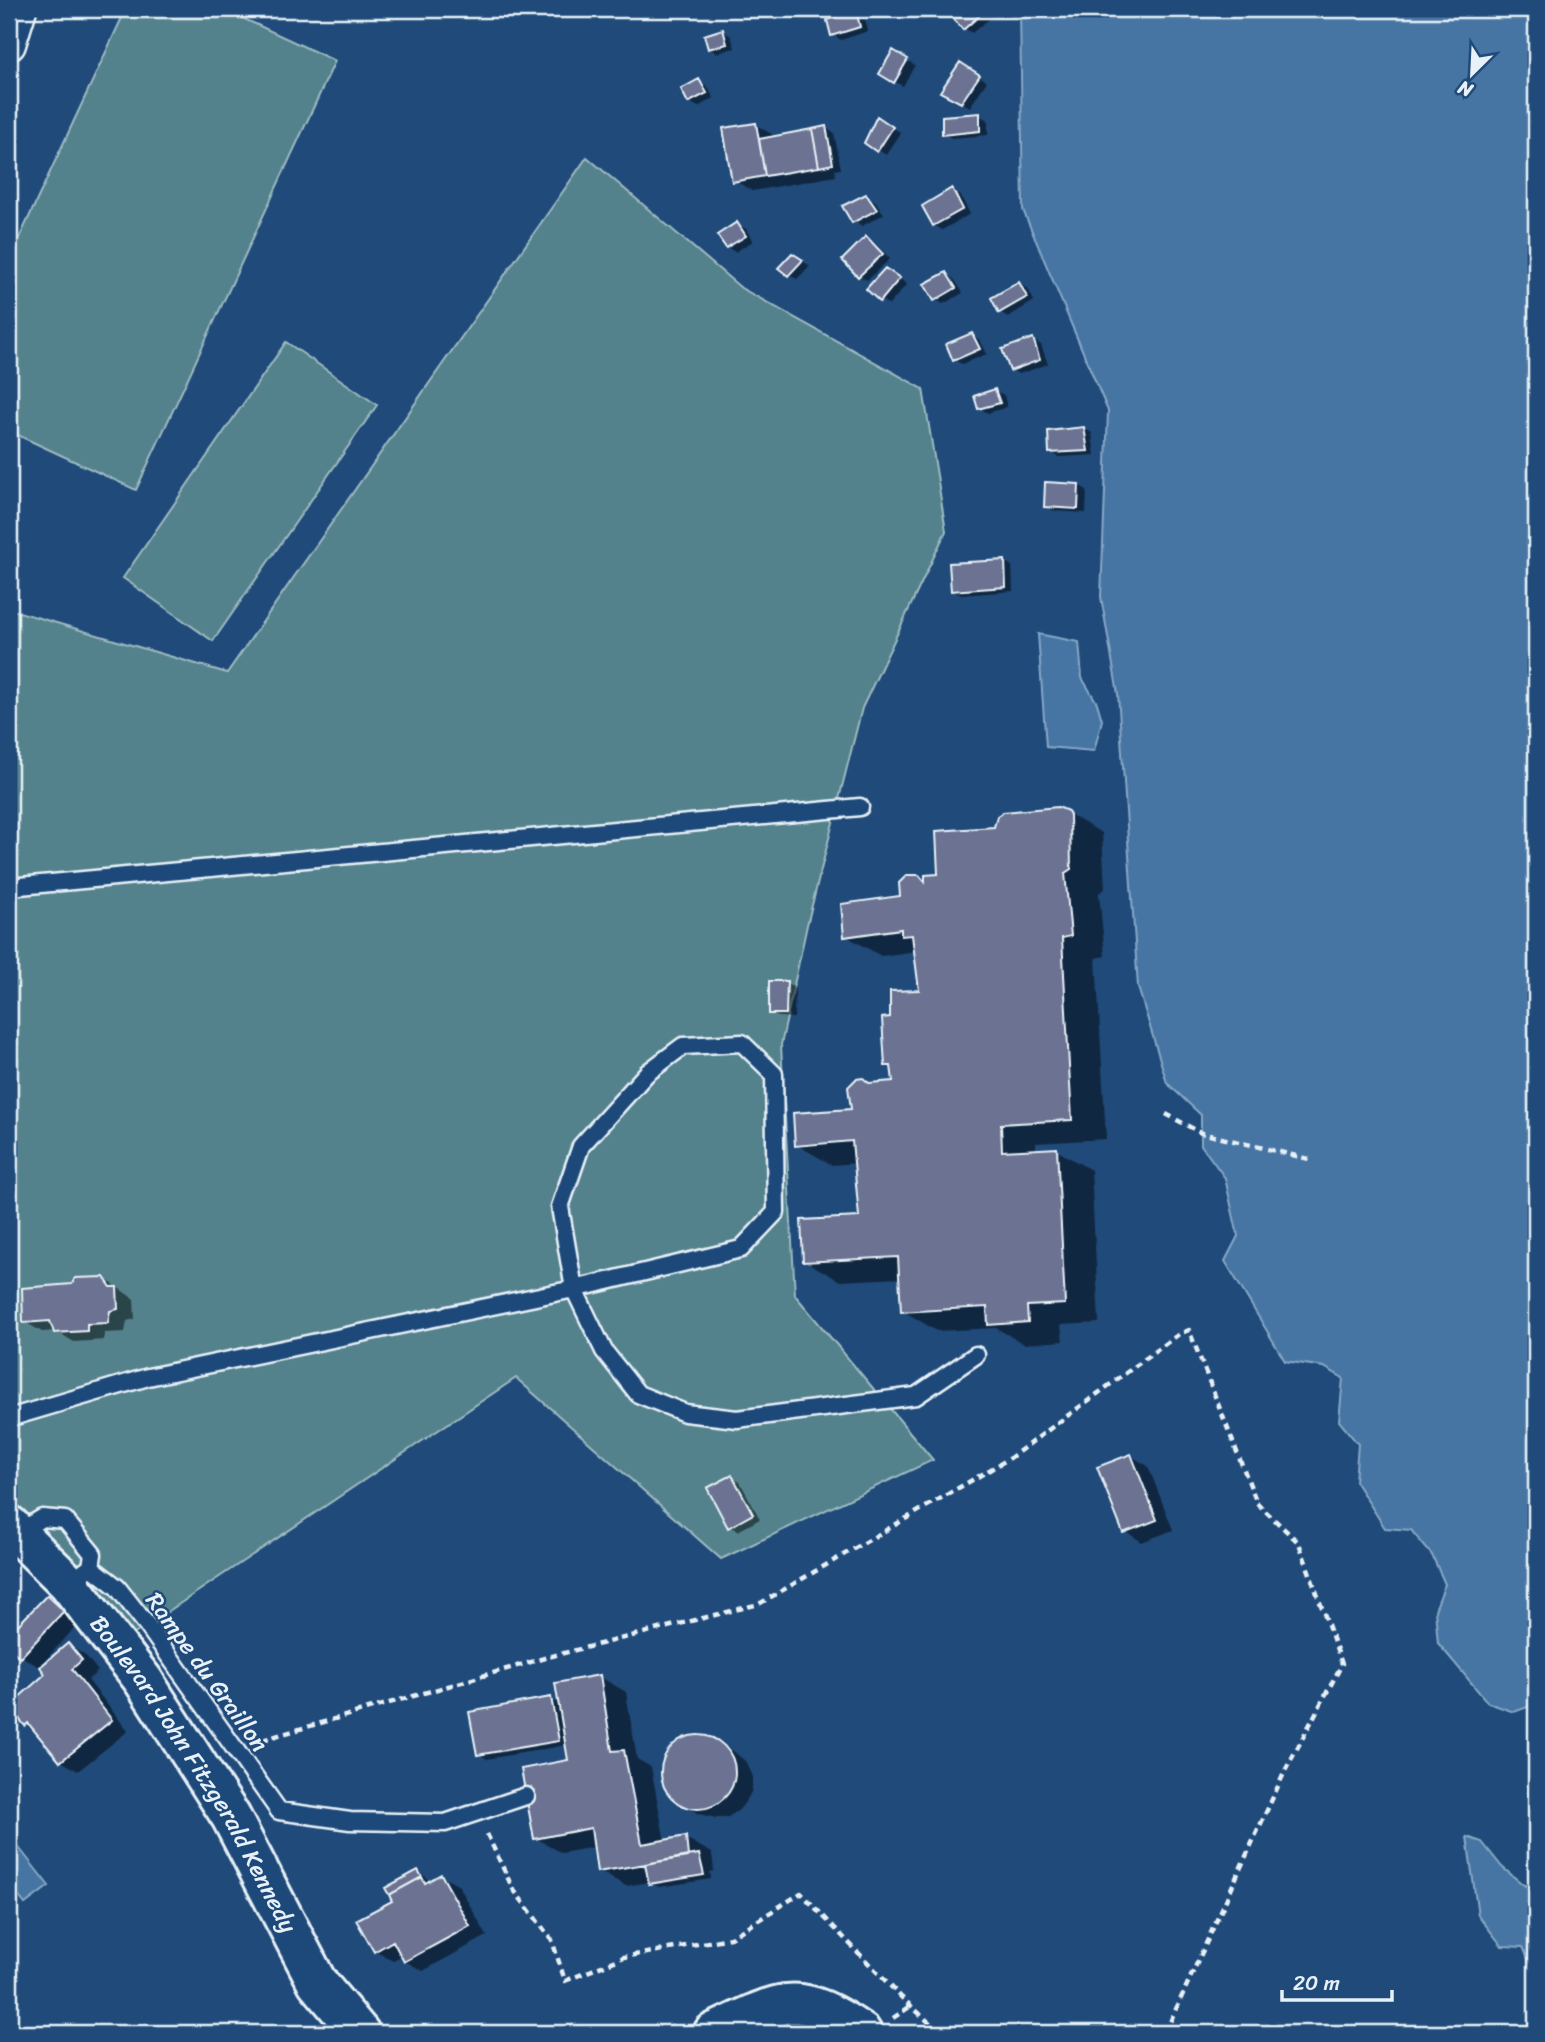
<svg xmlns="http://www.w3.org/2000/svg" width="1545" height="2042" font-family="Sriracha,sans-serif">
	<style>
		.green { fill: #53828c; stroke: #9ebac2; stroke-width: 2 }
		.water { fill: #4775a3; stroke: #87a7c5; stroke-width: 2 }
		.shadow { fill: #0007 }
		.building { fill: #6c7392; stroke: #e8f1f8; stroke-width: 2 }
		.lines { fill: none; stroke-linecap: round; stroke-linejoin: round }
		.service-casing { stroke: #e8f1f8; stroke-width: 21 }
		.minor-casing { stroke: #e8f1f8; stroke-width: 37 }
		.tertiary-casing { stroke: #e8f1f8; stroke-width: 44 }
		.path { stroke: #e8f1f8; stroke-width: 4.5; stroke-dasharray: 7 5; stroke-linecap: butt }
		.service { stroke: #1f4a7a; stroke-width: 16 }
		.minor { stroke: #1f4a7a; stroke-width: 32 }
		.tertiary { stroke: #1f4a7a; stroke-width: 38 }
		.labels { text-anchor: middle; dominant-baseline: central; stroke-width: 5; stroke-linejoin: round; paint-order: stroke }
		.street-label { font-size: 24px; fill: #e8f1f8; stroke: #1f4a7a }
	</style>
	<rect width="100%" height="100%" fill="#1f4a7a"/>
	<filter id="ink" filterUnits="userSpaceOnUse"><feTurbulence type="fractalNoise" baseFrequency=".0143" numOctaves="2"/><feDisplacementMap in="SourceGraphic" scale="14" xChannelSelector="R" yChannelSelector="G"/><feConvolveMatrix kernelMatrix="1 2 1 2 8 2 1 2 1" color-interpolation-filters="sRGB"/></filter>
	<g filter="url(#ink)">
		<path class="green" d="M126,9H223L335,61L136,490L9,431V260Z
			M587,157L741,288L923,389L946,531L862,708L807,925L781,1045L795,1295L933,1460L721,1559L516,1378L133,1635L9,1504V609L227,673Z
			M286,342L377,405L213,641L123,578Z"/>
		<path class="water" d="M1020,9H1536V1704L1514,1712L1488,1703L1438,1643L1435,1610L1445,1584L1432,1555L1411,1530L1385,1528L1355,1481L1358,1444L1339,1421L1343,1378L1324,1367L1285,1361L1225,1261L1238,1236L1225,1178L1201,1145V1115L1167,1083L1138,987L1118,694L1101,597L1108,411L1023,210Z
			M1038,634L1079,642L1082,678L1097,703L1102,720L1094,751L1046,747Z
			M9,1835L49,1886L25,1904L9,1884Z
			M1467,1837L1482,1842L1502,1867L1525,1886L1536,1871V1976L1523,1947L1502,1946L1478,1915Z"/>
		<path class="shadow" d="M729,9H749L736,13Z
			M954,9H994L997,12L972,33L964,28L950,12Z
			M856,10L864,15L868,31L841,40L833,35Z
			M723,31L731,36L735,48L717,53L709,48Z
			M893,53L915,65L903,86L881,74Z
			M960,64L987,81L970,107L943,92Z
			M699,81L707,86L714,98L698,107L690,102L683,90Z
			M979,115L988,120V135L952,138L943,134Z
			M886,122L901,133L886,155L866,142Z
			M755,124L773,135L774,138L826,128L834,133L841,169L835,170L836,176L752,191L734,180Z
			M952,190L960,195L970,214L942,230L934,225Z
			M866,196L875,201L884,214L862,226L853,221Z
			M737,224L746,229L753,241L735,252L727,247Z
			M866,238L874,242L890,259L867,280L859,276Z
			M801,260L810,266L797,279L789,275Z
			M946,274L954,279L963,293L943,304L935,299Z
			M894,275L907,284L889,305L881,300Z
			M1019,284L1028,289L1034,301L1008,317L1000,312Z
			M972,335L980,340L987,354L962,364L954,360Z
			M1033,340L1041,345L1048,364L1019,374L1011,370Z
			M995,391L1004,395L1007,407L988,413L979,408Z
			M1083,428L1092,433L1095,455L1059,457L1050,452Z
			M9,469L14,473L9,484Z
			M1078,485L1087,490L1086,513L1054,511L1045,506Z
			M1004,561L1012,566L1013,591L961,595L953,590Z
			M1067,813L1102,833L1105,889L1099,893L1105,956L1096,958L1106,1139L1036,1143V1151L1056,1150L1091,1170L1099,1323L1061,1325L1063,1341L1024,1344L996,1328L937,1331L903,1311L901,1278L840,1281L805,1261L860,1219L856,1163L832,1165L797,1145L853,1110L868,1085L894,1083L893,1069L886,1065L892,1019L921,991L916,951L881,956L846,936L901,898L918,877L926,882L940,876L995,829Z
			M787,983L795,988L794,1018L779,1017L770,1013Z
			M104,1278L134,1299L135,1319L127,1321L125,1332L105,1333L104,1340L74,1342L56,1331L42,1332L25,1322L73,1286Z
			M1131,1456L1148,1466L1173,1530L1142,1542L1125,1531Z
			M732,1477L740,1482L760,1519L738,1531L729,1526Z
			M47,1597L65,1607L80,1622L39,1667L21,1656L9,1645V1619L20,1626Z
			M68,1645L86,1656L98,1671L88,1680L128,1731L78,1771L61,1761L37,1731L26,1725L48,1675Z
			M600,1677L626,1692L637,1759L651,1767L665,1842L685,1838L712,1853L714,1871L710,1872L711,1879L659,1887L649,1882L626,1886L599,1871L595,1847L562,1853L536,1838L570,1762L567,1745L487,1759L479,1754L550,1699L560,1705Z
			M701,1736L714,1740L733,1751L745,1761L752,1774V1790L748,1798L739,1810L728,1817L716,1818L699,1814L672,1797L663,1782V1764L666,1755L677,1742L686,1738Z
			M418,1872L426,1877L430,1883L441,1876L459,1886L487,1936L423,1971L405,1961L403,1956L393,1961L375,1951L395,1901Z"/>
		<path class="building" d="M856,9L860,27L831,36L827,20Z
			M951,9H987L963,30L948,12Z
			M723,29L727,44L708,49L704,35Z
			M893,50L908,59L894,83L879,74Z
			M960,62L980,75L961,103L940,92Z
			M699,79L707,93L688,103L681,89Z
			M980,113V131L942,135V116Z
			M877,116L893,127L877,152L864,143Z
			M756,123L765,176L732,182L723,128Z
			M826,126L833,164L819,167L812,129Z
			M812,129L819,167L765,176L759,139Z
			M952,188L963,209L933,226L922,206Z
			M866,194L877,210L852,223L842,206Z
			M737,222L746,236L726,248L717,235Z
			M866,236L883,254L858,277L842,260Z
			M792,253L803,260L788,276L778,268Z
			M885,268L900,278L880,302L866,289Z
			M946,272L956,288L934,301L924,284Z
			M1019,282L1027,297L999,313L991,298Z
			M972,333L980,349L953,361L946,344Z
			M1033,338L1040,360L1010,371L1002,349Z
			M995,389L1000,403L978,409L974,396Z
			M1084,427L1088,451L1049,453L1048,431Z
			M1045,482L1079,484L1078,509L1044,507Z
			M1005,560L1006,587L951,591L949,563Z
			M1058,807L1068,811L1070,815L1071,869L1065,873L1071,936L1062,938L1072,1120L1001,1124L1002,1151L1057,1148L1065,1304L1027,1306L1028,1322L988,1325L987,1307L901,1312L898,1257L803,1262L801,1220L859,1217L852,1141L795,1146L793,1113L851,1109L848,1087L856,1079L863,1078L869,1083L893,1081L891,1066H885L882,1018L890,1017V991L919,990L912,935L901,936V929L844,937L841,904L900,896L899,883L907,875H919L925,882V875L938,874L936,831L994,827L997,816L1003,812Z
			M769,981H787L786,1014H769Z
			M104,1277L111,1287H117L118,1309L110,1311L108,1323L87,1324V1331L54,1333L50,1321L23,1323L22,1288L72,1284L75,1278Z
			M1131,1454L1157,1520L1123,1533L1097,1467Z
			M732,1475L753,1514L728,1528L707,1488Z
			M47,1595L64,1611L20,1658L9,1647V1618L17,1626Z
			M68,1643L82,1660L72,1669L112,1720L60,1762L28,1723L25,1726L9,1706L45,1674L40,1667Z
			M600,1675L612,1751L624,1750L642,1844L686,1836L688,1857L597,1872L591,1828L534,1839L521,1769L568,1760L555,1683Z
			M551,1697L559,1741L477,1755L469,1712Z
			M661 1772a37 37 0 1 1 74 0a37 37 0 1 1-74 0Z
			M699,1854L704,1875L649,1884L645,1864Z
			M418,1870L422,1877L389,1895L385,1888Z
			M441,1874L470,1926L404,1962L393,1941L374,1952L356,1920L392,1901L389,1895L422,1877L425,1883Z"/>
		<g class="lines">
			<g class="service-casing">
				<path id="service" d="M9,887L860,807
					M9,1418L148,1377L574,1289L741,1249L776,1212L774,1074L742,1043L683,1046L647,1073L581,1146L560,1207L574,1289L604,1351L638,1394L685,1413L737,1419L916,1396L976,1355
					M17,1533L42,1518L65,1520L93,1554L91,1567L84,1572
					M91,1567L117,1587L147,1625L279,1811L350,1821L445,1823L526,1796"/>
			</g>
			<g class="minor-casing">
				<path id="minor" d="M9,44L20,9"/>
			</g>
			<g class="tertiary-casing">
				<g id="tertiary">
					<path id="s1" d="M9,1525L68,1583L143,1680L231,1817L317,1982L360,2033"/>
					<path d="M713,2033C782,2001 795,1987 862,2033"/>
				</g>
			</g>
			<path class="path" d="M1166,1114L1201,1133L1313,1160
				M262,1740L548,1657L759,1604L1010,1458L1179,1334L1189,1330L1257,1503L1299,1543L1342,1664L1285,1771L1165,2033
				M487,1834L513,1889L552,1940L565,1981L624,1957L730,1938L801,1893L901,1997L941,2033
				M893,2018L911,2006
				M656,2033L677,2024"/>
			<use href="#service" class="service"/>
			<use href="#minor" class="minor"/>
			<use href="#tertiary" class="tertiary"/>
		</g>
	</g>
	<g class="labels">
		<g class="street-label">
			<text transform="translate(207 1672) rotate(54)">Rampe du Graillon</text>
			<text stroke="none"><textPath href="#s1" startOffset="312">Boulevard John Fitzgerald Kennedy</textPath></text>
		</g>
	</g>
	<rect width="1545" height="2042" fill="none" stroke="#1f4a7a" stroke-width="35"/>
	<rect x="18" y="18" width="1510" height="2007" fill="none" stroke="#e8f1f8" stroke-width="2.5" filter="url(#ink)"/>
	<g transform="translate(1472 74) rotate(204)" stroke="#1f4a7a" stroke-width="5" paint-order="stroke">
	<path d="M0-5L12 26L0 18L-12 26Z" fill="#e8f1f8"/>
	<text y="-10" font-size="19" font-weight="bold" text-anchor="middle" fill="#e8f1f8">N</text>
	</g>
	<path d="M1282 1990v10h110v-10" fill="none" stroke="#e8f1f8" stroke-width="3.5"/>
	<text x="1293" y="1990" font-size="21" fill="#e8f1f8" stroke="#1f4a7a" stroke-width="5" paint-order="stroke">20 m</text>
</svg>
